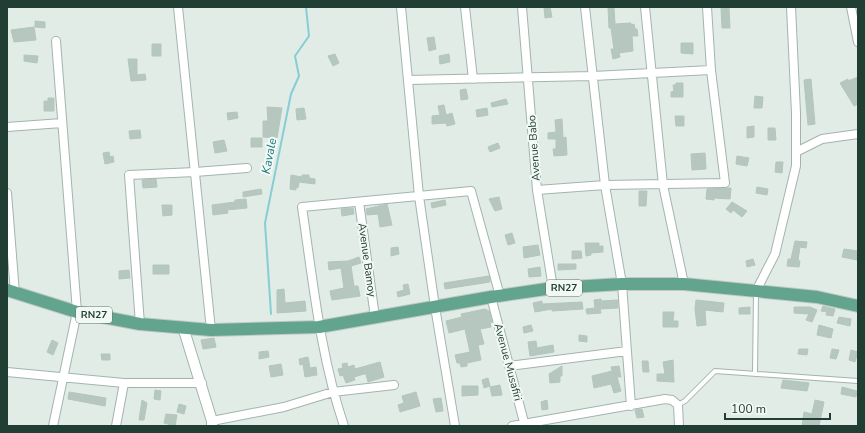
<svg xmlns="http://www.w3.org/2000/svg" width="865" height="433" font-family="'Nunito Sans',sans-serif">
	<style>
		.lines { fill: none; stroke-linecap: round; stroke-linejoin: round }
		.stream { stroke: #86cdd4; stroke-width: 2 }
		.building { fill: #b6c7bf; stroke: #b3c6bd }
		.service-casing { stroke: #a3b4ae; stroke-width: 6 }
		.minor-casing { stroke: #a3b4ae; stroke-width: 10 }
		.tertiary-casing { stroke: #a3b4ae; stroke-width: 12 }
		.primary-casing { stroke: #c1c9c6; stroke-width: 14 }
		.service { stroke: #fff; stroke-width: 4 }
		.minor { stroke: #fff; stroke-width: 8 }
		.tertiary { stroke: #fff; stroke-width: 10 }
		.primary { stroke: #63a48f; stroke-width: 12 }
		.labels { text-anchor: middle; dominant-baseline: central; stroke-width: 4; stroke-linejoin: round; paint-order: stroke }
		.shield { fill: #f2f9f5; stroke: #5f766e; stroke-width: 1 }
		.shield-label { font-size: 10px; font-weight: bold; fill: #203e34 }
		.street-label { font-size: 11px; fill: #203e34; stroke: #f2f9f5 }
		.water-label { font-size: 12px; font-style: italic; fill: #17737d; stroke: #f2f9f5 }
	</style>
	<rect width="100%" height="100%" fill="#e1ece7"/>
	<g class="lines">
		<path class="stream" d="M271,314L265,223L291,94L299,76L295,56L309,36L306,7"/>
	</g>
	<path class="building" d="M550,7L552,17L545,18L544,8Z
		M721,7H729L730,28H722Z
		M608,8H614L615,24L631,23V25L634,24L635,29H637L638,36H632L633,51L619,53L620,57L613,59L611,49H614L611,28H609Z
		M35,21L45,22V28L35,27Z
		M34,27L36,40L14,42L11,30Z
		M434,37L436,49L429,51L427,38Z
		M681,43H693V54L681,53Z
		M152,44H161V56H152Z
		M335,54L339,63L333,66L328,56Z
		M449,54L450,62L440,64L439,56Z
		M24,55L38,56L37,63L24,61Z
		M128,59H137V75L145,74L146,80L131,81Z
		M858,77V104L854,106L840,83L848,79V81Z
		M811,79L815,124L808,125L804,80Z
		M676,83H683V97H671V92L674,91L673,85H676Z
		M466,89L468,99L461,100L460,90Z
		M755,96L763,97L762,108H754Z
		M48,98H54V111H44V101H48Z
		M506,99L508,104L492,107L491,103Z
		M444,105L446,115L452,113L455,124L447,126L446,123L432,124V116L440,115L438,106Z
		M267,107L282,108L277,138L263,137V121H268Z
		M304,108L306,119L297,120L296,109Z
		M487,108L488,115L477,117L476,110Z
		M237,112L238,118L228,120L227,113Z
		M675,116H684V126H676Z
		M562,119L563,138L566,137L567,155L554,156L553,149H556V139H548V133L556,132L555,120Z
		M754,126V137L747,138V127Z
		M768,128H775L776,140H768Z
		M140,130L141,138L130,139L129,131Z
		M251,138H262V147H251Z
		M224,140L227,151L215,153L213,142Z
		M498,143L500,148L490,152L488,147Z
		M109,152L110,157L113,156L114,162L105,164L103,153Z
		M705,153L706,169L692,170L691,154Z
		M737,156L749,158L747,166L736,164Z
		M776,162H783L782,173L775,172Z
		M291,175L302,177V175H309V178L315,179V184L299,182L298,188L296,187V190L290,189Z
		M156,179L157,187L143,188L142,180Z
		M757,187L768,189L767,195L756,193Z
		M727,188H731L730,199L714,198V200L706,199L707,189Z
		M261,189L262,194L243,197V192Z
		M639,191H647L646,206H639Z
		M499,197L502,209L495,211L489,199Z
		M246,199L247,208L227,210L228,213L213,215L212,205L235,202V200Z
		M445,200L446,205L432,208L431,203Z
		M732,202L747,211L742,217L733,210L731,213L726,209Z
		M387,204L392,225L380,227L378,214L367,215L366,209Z
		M162,205H172V215L163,216Z
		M353,208L354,214L342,216L341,209Z
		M512,233L515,243L508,245L505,235Z
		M795,241L807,242L806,248L800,247L798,260L800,261L799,267L787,266L788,259H791Z
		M585,243H599V246H603V252L591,253V255L586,256Z
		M538,245L540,255L524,258L523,247Z
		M398,247L399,254L391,256V248Z
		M844,249L858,251L857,260L842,257Z
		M572,251H581L582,258L572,259Z
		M359,257L361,263L351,266L354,286H358L360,296L332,300L330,291L344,288L341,268L329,270L328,262L348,261Z
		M753,259L755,265L747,267L746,261Z
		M558,264H576V269L558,270Z
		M153,265H169V274H153Z
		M540,267L541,276L529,277L528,269Z
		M129,270L130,278L119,279V271Z
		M489,276L490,282L445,289L444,283Z
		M408,284L410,294L398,297L397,292L404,290L403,285Z
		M284,289L285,303L305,301L306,311L277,313V290Z
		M601,299V301L618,300V308L600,309L601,313L587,314L586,309L595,308L594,300Z
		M696,300L724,303L723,312L705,310L706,325L697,326L695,309Z
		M542,301V304L582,302L583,309L552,311V309L535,312L533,303Z
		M823,306L835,309L833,316L826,315L827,312L821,311Z
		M750,307V314H739V308Z
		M794,307H810L817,310L812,322L806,320L809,314L794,313Z
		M485,309L489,311L492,322L490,323L491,327L480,329L484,344L478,345L481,360L467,363V366L461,367L460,363H457L455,355L470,352L465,329L449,333L446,321L462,317L461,314Z
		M663,312H674L673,321H678V327H663Z
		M839,317L851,319L850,326L837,323Z
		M531,325L533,331L524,333L523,327Z
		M819,325L833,329L831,338L817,335Z
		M579,335L587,336V342L579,341Z
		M214,338L216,347L203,349L201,340Z
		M52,340L58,343L53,355L47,352Z
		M536,341L537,348L553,345L554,352L530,356L528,342Z
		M799,349H808L807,355L798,354Z
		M832,349L839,350L836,359L830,358Z
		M851,350L858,352L855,362L849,360Z
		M268,351L269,357L259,359V352Z
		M101,354H110V360H102Z
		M308,357L310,368L316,367L317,375L305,377L303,364L300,365L299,359Z
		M673,360L674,382L657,381V374H665L663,362Z
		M642,361H648L649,372H643Z
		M380,362L384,377L368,382L366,374H364L354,377L355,380L346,383L343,375L340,376L338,369L343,368L342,364L347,363L348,367L354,365L355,369Z
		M281,364L283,375L271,377L269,366Z
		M562,366V376H560V382L550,383L549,374Z
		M619,366L621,377H617L621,391L614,393L611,384L594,388L592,376L612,371L611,367Z
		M488,378L490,386L484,388L482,380Z
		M783,380L809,383L807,391L781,388Z
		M500,385L502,395L492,396L490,387Z
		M462,386H478V395L462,396Z
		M842,387L857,391L856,397L841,394Z
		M155,390L161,391L160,400L154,399Z
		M69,392L106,398L105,406L68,399Z
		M416,392L420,406L400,412L398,405L404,403L402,396Z
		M441,398L443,411L436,412L433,399Z
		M142,400L147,403L144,420H139Z
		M547,400L548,409L542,410L541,402Z
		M815,400L824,402L819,426H802L804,412L812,414Z
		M179,404L186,406L184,414L177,412Z
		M642,409L644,417L637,418L635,410Z
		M166,414L177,415L175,426L164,423Z"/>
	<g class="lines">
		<g class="service-casing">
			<path id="service" d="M755,374L756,292
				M678,405L685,401L715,371L858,381"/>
		</g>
		<g class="minor-casing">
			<path id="minor" d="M178,7L211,330
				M401,7L419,196L435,307L455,426
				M465,7L473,79
				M522,7L537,190L553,288
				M585,7L605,185L622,284L631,406
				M645,7L663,185L684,284
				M851,7L858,42
				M408,80L593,76L711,70
				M7,127L62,123
				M796,152L822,139L858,134
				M537,190L605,185L725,183L711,70L707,7
				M7,193L15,293
				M359,202L375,317
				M756,291L775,254L796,166V113L791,7
				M491,297L525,426
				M140,324L129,175L195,172L247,168
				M509,366L627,351
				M7,372L124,383H202
				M212,421L284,407L333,392L394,385
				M53,426L77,312L56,41
				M116,426L124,383
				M344,426C320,355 313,281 302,207L471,191L500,296
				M512,426L665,399L672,400L678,405L679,426"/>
		</g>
		<g class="tertiary-casing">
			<path id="tertiary" d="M183,327L212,421V426"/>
		</g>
		<g class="primary-casing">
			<path id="primary" d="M7,290L77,312L140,324L211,330L319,327L491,297L553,288L622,284H684L817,297L858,306"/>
		</g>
		<use href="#service" class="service"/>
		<use href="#minor" class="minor"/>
		<use href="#tertiary" class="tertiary"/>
		<use href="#primary" class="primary"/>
	</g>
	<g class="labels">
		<g class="shield">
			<rect x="546" y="280" width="36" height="16" rx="3"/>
			<rect x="76" y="307" width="36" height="16" rx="3"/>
		</g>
		<g class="shield-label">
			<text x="564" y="288">RN27</text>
			<text x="94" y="315">RN27</text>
		</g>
		<g class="street-label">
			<text transform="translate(534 148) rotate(-94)">Avenue Babo</text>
			<text transform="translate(367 260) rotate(82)">Avenue Bamoy</text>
			<text transform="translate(508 362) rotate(75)">Avenue Musafiri</text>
		</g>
		<g class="water-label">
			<text transform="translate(269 156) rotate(-79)">Kavale</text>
		</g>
	</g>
	<rect width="865" height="433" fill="none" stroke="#203e34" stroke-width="16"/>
	<path d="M725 413v6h105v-6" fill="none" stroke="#203e34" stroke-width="2"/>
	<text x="731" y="413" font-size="12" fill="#203e34" stroke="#f2f9f5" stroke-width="3" paint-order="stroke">100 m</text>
</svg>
